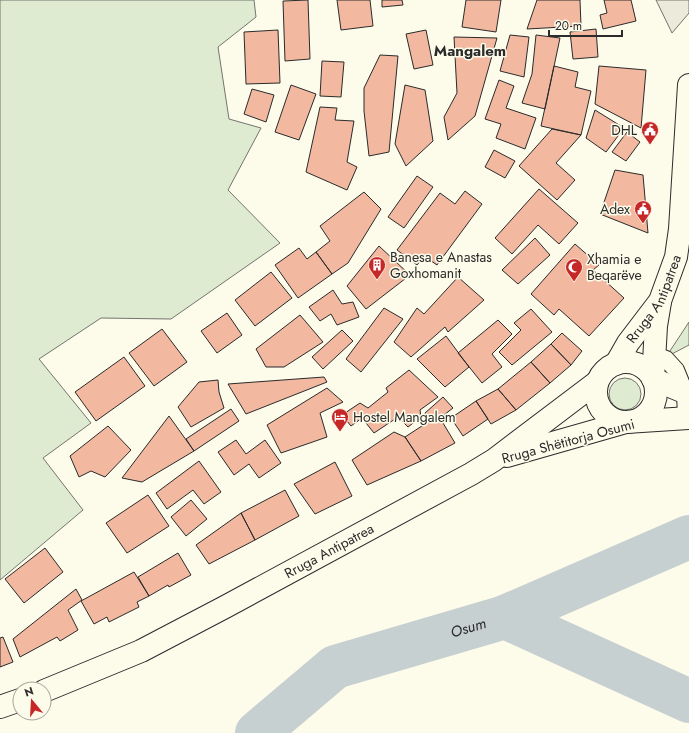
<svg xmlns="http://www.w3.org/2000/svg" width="689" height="733" font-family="Jost,sans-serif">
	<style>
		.green { fill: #deebd1; stroke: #74746e }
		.parking { fill: #eceadb; stroke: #74746e }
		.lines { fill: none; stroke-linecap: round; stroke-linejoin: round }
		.river { stroke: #c7d0d0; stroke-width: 44 }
		.building { fill: #f2b8a0; stroke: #2b2b2b }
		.pedestrian-casing { stroke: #2b2b2b; stroke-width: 18 }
		.secondary-casing { stroke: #2b2b2b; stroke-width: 24 }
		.primary-casing { stroke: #2b2b2b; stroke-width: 24 }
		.pedestrian { stroke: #fdfbea; stroke-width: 16 }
		.secondary { stroke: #fdfbea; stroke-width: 22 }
		.primary { stroke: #fdfbea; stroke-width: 22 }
		.labels { text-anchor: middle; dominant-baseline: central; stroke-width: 3; stroke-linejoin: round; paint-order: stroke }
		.poi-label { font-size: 14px; fill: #2b2b2b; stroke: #fdfbea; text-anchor: start }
		.street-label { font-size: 14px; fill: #2b2b2b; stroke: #fdfbea }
		.neighbourhood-label { font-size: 15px; font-weight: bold; fill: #2b2b2b; stroke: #fdfbea }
		.water-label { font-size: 15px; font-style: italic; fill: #2b2b2b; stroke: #fdfbea }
	</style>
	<rect width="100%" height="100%" fill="#fdfbea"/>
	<path class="green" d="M0,0H254L256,17L218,47L229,119L261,128L228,190L280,243L171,319L101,318L39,359L91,423L43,458L83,510L0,580Z
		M689,322V345L666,357Z
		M609 394a16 16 0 1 1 32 0a16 16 0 1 1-32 0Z"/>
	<path class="parking" d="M656,0H689V13L672,33Z"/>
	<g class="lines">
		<g class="river">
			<path d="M505,617L689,537"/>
			<path id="s1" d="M257,733L335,667L505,617L689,701"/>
		</g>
	</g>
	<path class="building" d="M308,0L310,59L285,61L283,1Z
		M337,0H370L373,26L341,30Z
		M382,0H402L403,5L382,7Z
		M466,0H501L496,32L462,27Z
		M537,0H580L581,26L527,29Z
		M604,0H631L636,21L603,29L600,15L607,13Z
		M596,29L598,57L573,59L570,32Z
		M278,30L280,83L246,84L244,32Z
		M426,30L433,65L414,69L406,34Z
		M510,35L529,37L524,77L500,71Z
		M536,35L560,38L545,109L522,103L532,74Z
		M454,37L497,38L475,116L448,140L444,117L457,93Z
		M380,55L398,56L389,152L369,156L364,111V88Z
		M322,61L344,62L341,97L320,96Z
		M554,66L578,72L575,87L591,91L581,135L541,126Z
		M599,66L646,70L641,128L595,104Z
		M499,80L514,86L506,108L536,118L525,149L496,138L501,124L485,119Z
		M291,85L316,94L299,140L275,132Z
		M405,85L425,90L433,141L406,166L395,144Z
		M252,89L274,95L266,122L244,114Z
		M320,107L337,108L335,120L354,121L347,162L357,167L347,190L306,172Z
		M595,110L624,128L606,152L586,138Z
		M552,129L581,135L556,163L575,180L557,200L519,166Z
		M627,132L640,142L626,161L612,152Z
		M494,150L515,161L505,178L485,167Z
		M615,170L643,175L648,233L600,214Z
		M417,176L433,187L404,228L388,217Z
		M539,189L578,223L559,244L538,225L512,254L495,238Z
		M465,191L482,204L437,265L424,256L417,265L397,250L440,193L455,204Z
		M364,192L381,209L348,263L332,274L316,252L330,241L320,226Z
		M535,238L550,255L518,284L502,270Z
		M575,244L599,265L593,270L624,298L589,336L559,309L554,315L531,294Z
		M379,246L410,275L366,309L347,286Z
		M299,248L307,259L316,252L332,274L298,298L275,265Z
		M271,272L292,298L255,326L235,300Z
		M458,277L484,300L448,332L445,327L411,357L394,342L417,308L424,314Z
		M333,290L342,304L353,302L359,317L337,325L331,314L320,321L309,307Z
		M384,308L403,319L361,372L346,359Z
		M531,309L552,332L512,365L499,352L521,330L514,323Z
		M227,313L242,335L217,353L201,331Z
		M300,315L323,342L284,367H266L256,349Z
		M498,320L512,334L492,354L502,367L482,383L458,353Z
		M162,329L187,362L154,386L129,353Z
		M342,330L353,341L323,369L312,357Z
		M562,333L582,351L571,365L551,344Z
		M446,336L469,367L445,387L417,359Z
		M551,344L571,365L550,383L531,362Z
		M124,357L145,386L96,421L75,392Z
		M531,362L550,383L516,410L498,389Z
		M409,370L438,397L420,410L421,417L408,427L398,417L374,433L362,418L351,426L342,415L360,403L368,408L388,392L386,388Z
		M324,377L327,382L246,414L228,384Z
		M218,380L219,392L224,408L191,427L178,407L199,382Z
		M327,388L343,402L320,413L327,437L281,453L267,425Z
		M498,389L516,410L491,424L476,401Z
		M443,397L453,408L440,418L455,443L421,461L405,437L428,422L425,413Z
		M476,401L488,419L463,436L451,418Z
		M231,409L239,421L194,451L186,439Z
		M169,416L194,451L142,482L122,478Z
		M108,426L131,450L105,477L91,471L79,477L70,456Z
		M394,432L405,437L421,461L367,485L352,460Z
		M236,440L246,454L265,440L281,463L259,478L249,464L234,475L218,452Z
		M199,461L221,492L204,504L193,490L167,509L156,493Z
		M335,462L352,496L315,514L294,484Z
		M285,490L299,516L255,540L241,513Z
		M148,495L169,526L127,553L106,523Z
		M191,500L207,519L186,536L171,517Z
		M241,513L255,540L209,564L196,545Z
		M45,548L63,572L24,603L5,579Z
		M178,553L191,575L169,587L168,585L149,596L138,577Z
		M134,572L149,596L137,602L139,607L109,622L107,617L94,624L81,601Z
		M76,589L82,600L68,610L78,630L60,641L57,637L20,657L13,639Z
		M3,637L13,662L0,667V638Z"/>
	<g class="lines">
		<g class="pedestrian-casing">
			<path id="pedestrian" d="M655,355L666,359L676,370L685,392L686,418"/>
		</g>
		<g class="secondary-casing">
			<path id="secondary" d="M653,379L689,394
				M626,422L689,418"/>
		</g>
		<g class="primary-casing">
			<g id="primary">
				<circle cx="626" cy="392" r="30"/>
				<path id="s2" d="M616,364L628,343L660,301L676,257L680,229L689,85"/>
				<path d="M653,379L656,326L660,302"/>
				<path d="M507,456L626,422"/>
				<path id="s3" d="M44,691L141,651L225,607L471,474L494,460L597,382"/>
				<path d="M0,707L20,700"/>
			</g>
		</g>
		<use href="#pedestrian" class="pedestrian"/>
		<use href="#secondary" class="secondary"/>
		<use href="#primary" class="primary"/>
	</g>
	<defs>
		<g id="civic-pin" transform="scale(0.9)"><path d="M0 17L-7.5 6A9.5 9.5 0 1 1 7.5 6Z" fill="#c62828" stroke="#fdfbea"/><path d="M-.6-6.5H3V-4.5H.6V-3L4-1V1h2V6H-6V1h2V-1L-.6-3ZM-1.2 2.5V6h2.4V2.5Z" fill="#fff"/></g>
		<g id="building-pin" transform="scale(0.9)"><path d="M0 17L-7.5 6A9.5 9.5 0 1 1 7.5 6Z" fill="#c62828" stroke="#fdfbea"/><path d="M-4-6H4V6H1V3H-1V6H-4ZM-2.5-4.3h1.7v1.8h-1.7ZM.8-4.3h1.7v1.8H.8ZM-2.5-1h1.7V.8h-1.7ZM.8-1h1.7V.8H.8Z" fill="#fff"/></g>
		<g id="mosque-pin" transform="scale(0.9)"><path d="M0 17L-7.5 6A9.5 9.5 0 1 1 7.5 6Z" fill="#c62828" stroke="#fdfbea"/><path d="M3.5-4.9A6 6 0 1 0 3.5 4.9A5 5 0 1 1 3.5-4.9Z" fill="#fff"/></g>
		<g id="hotel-pin" transform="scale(0.9)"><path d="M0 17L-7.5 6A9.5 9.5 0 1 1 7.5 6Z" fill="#c62828" stroke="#fdfbea"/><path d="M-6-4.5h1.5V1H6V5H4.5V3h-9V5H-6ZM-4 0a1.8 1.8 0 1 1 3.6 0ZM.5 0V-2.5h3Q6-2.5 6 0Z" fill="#fff"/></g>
	</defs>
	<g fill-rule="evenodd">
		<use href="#civic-pin" x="650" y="130"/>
		<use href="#civic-pin" x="643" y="209"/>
		<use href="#building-pin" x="377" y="265"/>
		<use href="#mosque-pin" x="574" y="267"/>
		<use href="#hotel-pin" x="340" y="417"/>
	</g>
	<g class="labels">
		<g class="poi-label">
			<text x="637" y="130" text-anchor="end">DHL</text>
			<text x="630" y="209" text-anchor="end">Adex</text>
			<text x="390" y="257">Banesa e Anastas<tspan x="390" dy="16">Goxhomanit</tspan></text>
			<text x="587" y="259">Xhamia e<tspan x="587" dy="16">Beqarëve</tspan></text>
			<text x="353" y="417">Hostel Mangalem</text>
		</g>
		<g class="street-label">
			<text stroke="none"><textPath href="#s2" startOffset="76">Rruga Antipatrea</textPath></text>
			<text transform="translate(568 441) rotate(-15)">Rruga Shëtitorja Osumi</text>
			<text stroke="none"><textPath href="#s3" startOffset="318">Rruga Antipatrea</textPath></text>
		</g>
		<g class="neighbourhood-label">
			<text x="470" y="51">Mangalem</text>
		</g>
		<g class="water-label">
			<text stroke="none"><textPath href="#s1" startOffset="241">Osum</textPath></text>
		</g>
	</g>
	<g transform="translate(32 701) rotate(342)"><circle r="19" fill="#fdfbea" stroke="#a9a89e"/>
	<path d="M0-3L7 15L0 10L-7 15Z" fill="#c62828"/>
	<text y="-6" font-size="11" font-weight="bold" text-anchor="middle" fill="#2b2b2b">N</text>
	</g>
	<path d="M549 30v6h73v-6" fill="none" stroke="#2b2b2b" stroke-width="2"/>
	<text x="555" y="30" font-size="12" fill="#2b2b2b" stroke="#fdfbea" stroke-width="3" paint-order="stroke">20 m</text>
</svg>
